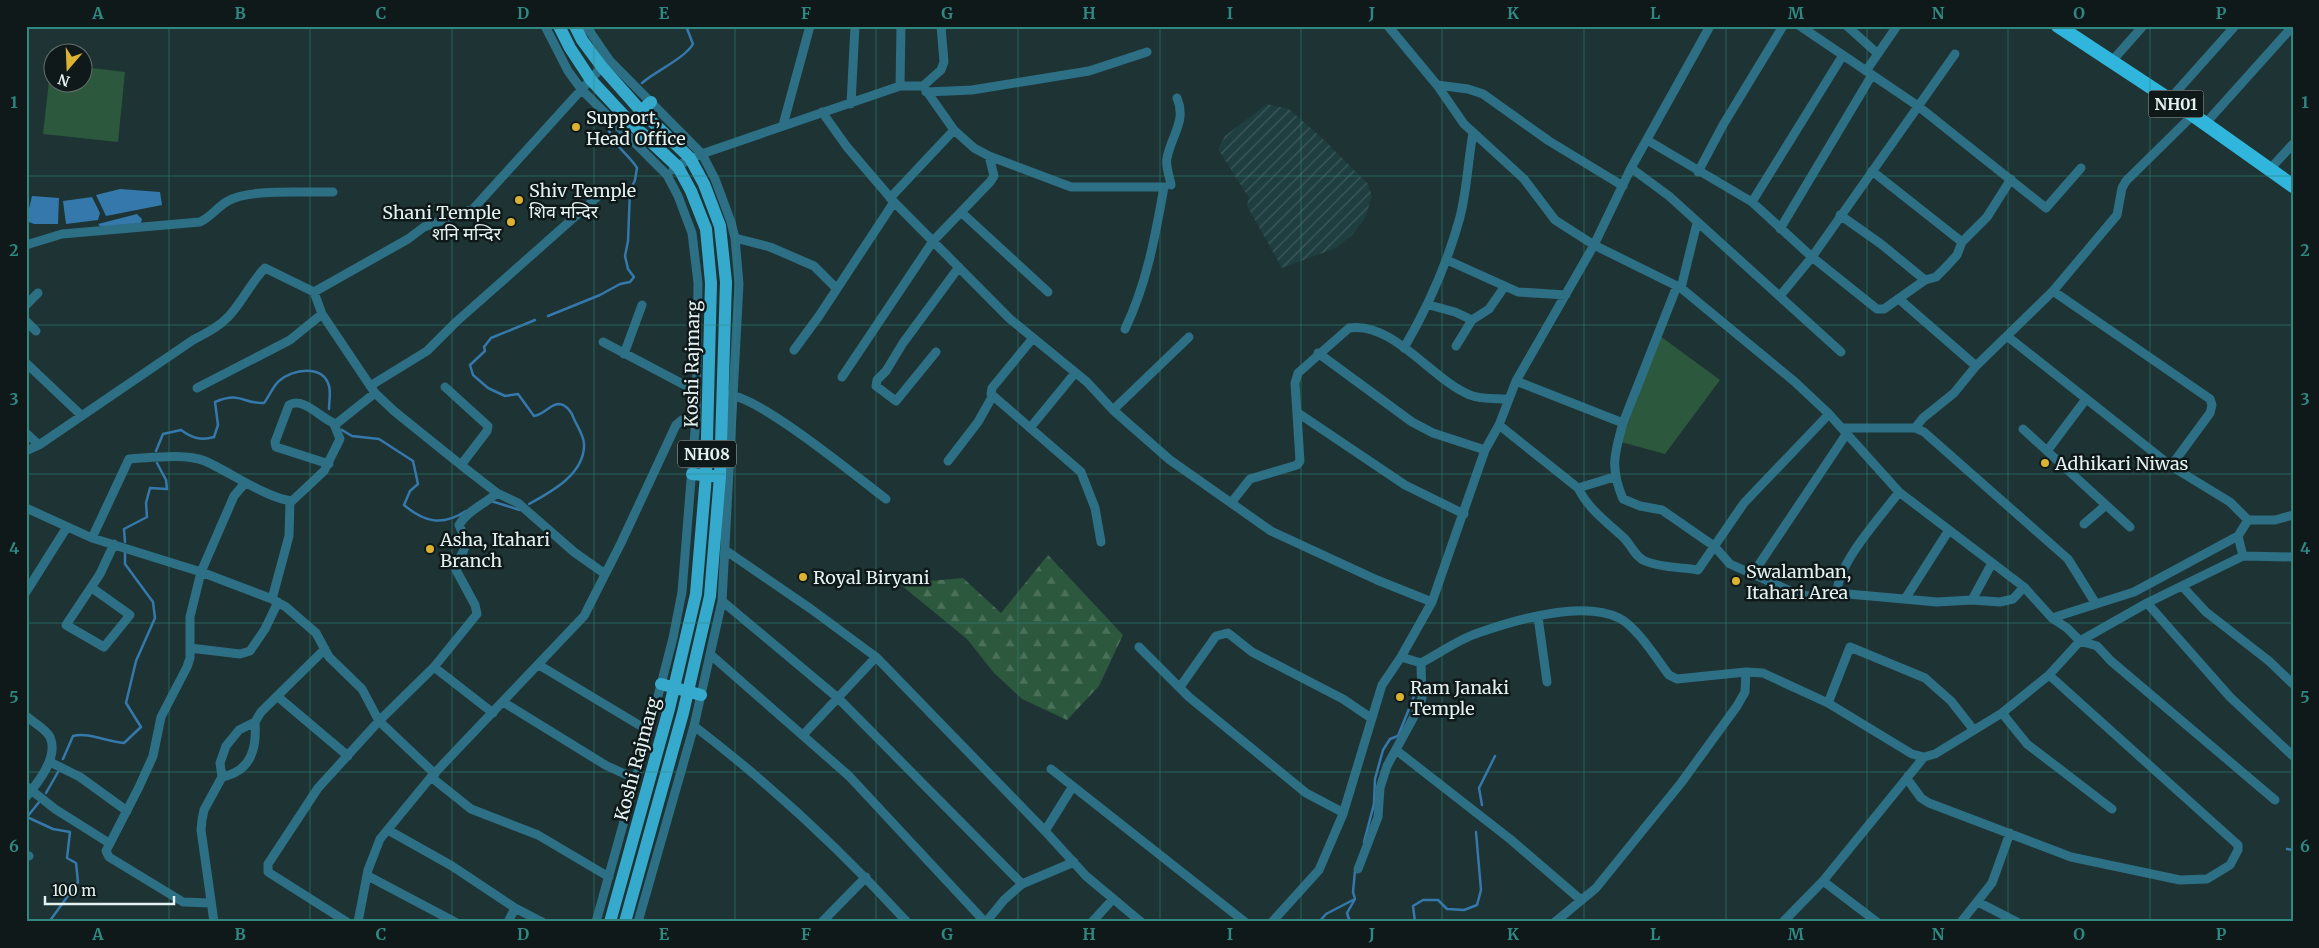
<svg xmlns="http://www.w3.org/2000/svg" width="2319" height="948" font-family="Merriweather,'Noto Sans Devanagari',serif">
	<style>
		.industrial { fill: url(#industrial-furrows) }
		.forest { fill: url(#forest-firs) }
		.green { fill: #2c583d }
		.water { fill: #3578ab }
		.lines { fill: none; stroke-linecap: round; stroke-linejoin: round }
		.stream { stroke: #3578ab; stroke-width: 2.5 }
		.minor { stroke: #2d6f84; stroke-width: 9 }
		.primary { stroke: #36aacd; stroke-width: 12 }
		.trunk { stroke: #30b6dc; stroke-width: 14 }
		.grid { fill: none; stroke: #2f8882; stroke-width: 1; stroke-opacity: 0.55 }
		.poi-dot { fill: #dcb233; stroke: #101919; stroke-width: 2 }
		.labels { text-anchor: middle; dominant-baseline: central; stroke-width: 5; stroke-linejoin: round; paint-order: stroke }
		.shield { fill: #101919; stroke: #a4b0b0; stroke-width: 1 }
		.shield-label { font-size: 16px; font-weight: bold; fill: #e4f1f1 }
		.poi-label { font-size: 18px; fill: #e4f1f1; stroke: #101919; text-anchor: start }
		.street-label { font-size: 18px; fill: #e4f1f1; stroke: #101919 }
		.neatline { fill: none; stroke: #2f8882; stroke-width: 2 }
		.grid-label { font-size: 16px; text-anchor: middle; font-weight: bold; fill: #2f8882 }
	</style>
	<defs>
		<pattern id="industrial-furrows" width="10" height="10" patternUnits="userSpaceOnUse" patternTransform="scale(1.25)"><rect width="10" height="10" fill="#1f3e40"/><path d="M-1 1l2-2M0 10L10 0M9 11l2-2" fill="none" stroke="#3f5a5c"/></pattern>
		<pattern id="forest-firs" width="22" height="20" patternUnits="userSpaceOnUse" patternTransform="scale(1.25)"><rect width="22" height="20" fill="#2c583d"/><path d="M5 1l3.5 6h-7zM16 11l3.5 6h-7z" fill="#4a705a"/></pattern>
	</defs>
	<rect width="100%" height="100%" fill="#1e3334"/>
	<path class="industrial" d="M1267,104L1289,109L1323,139L1368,184L1372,196L1365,218L1352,235L1336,248L1282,268L1247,206L1249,198L1218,149L1225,136Z"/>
	<path class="forest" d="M1048,555L1123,635L1099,686L1067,720L1022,699L994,673L967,639L890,576L929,581L963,578L1001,613Z"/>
	<path class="green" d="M51,64L52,82H82L83,67L125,72L118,142L43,134Z
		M1660,336L1720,380L1665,454L1621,442Z"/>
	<path class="water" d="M120,189L160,192L162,205L106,216L96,195Z
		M32,196L59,198L58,224H34L26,221Z
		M92,197L100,213L98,220L66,224L63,201Z
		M137,214L142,219L141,223L103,229L98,224Z"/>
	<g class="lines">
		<path class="stream" d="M642,83C656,71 685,58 693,44L686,26
			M548,316L600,295L620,284L630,282L634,277L628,269L625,256L628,241L630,191L635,180L637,168C628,153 610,144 608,125
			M342,430L352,436L379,439L413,461L418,484L410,491L404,505C425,523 443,526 466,511
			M156,451L163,434L181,430C192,438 201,441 214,437L218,425L215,402C241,391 242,404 264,403C269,397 273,386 279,381C292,369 323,364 329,386C331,392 329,402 329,409
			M491,501L520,510
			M529,504C551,492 585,474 584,444C584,436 577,426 574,419C572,412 566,404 558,404C549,405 545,414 534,416L518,394L505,396L488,388L473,375L470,365L485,351L484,347L491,338L535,320
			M125,542L124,529L147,517L146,503L150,488L167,489L166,480L157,463
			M63,759L73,736C89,732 107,742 124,743L141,727L126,703L136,661L155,618L153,602L125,564V553
			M46,793L58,772
			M40,801L27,817L53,829L70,832L67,858L76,863L78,882L49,922
			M1482,805L1479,788L1495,756
			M1364,842L1374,804L1375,779L1383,750L1390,739L1398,736L1413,699L1418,681
			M2287,849L2293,850
			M1319,922L1326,914L1353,900
			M1350,922L1347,913L1355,899L1353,892L1355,871
			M1415,922L1413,906L1423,900H1438L1447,909L1464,910L1477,905L1481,890L1476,832"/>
		<path class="minor" d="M545,26L568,71L582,90L667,175L678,196L692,233L698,283L696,418L682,592L673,638L649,731L596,922
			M586,26L610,61L702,154L715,179L731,222L735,238L739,284L722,601L694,726L638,922
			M1388,26L1437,85L1464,124L1524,179L1555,220L1594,245L1681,288L1795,382L1829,414L1899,492L2024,587L2052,618L2067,628L2080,641L2097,646L2111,661L2275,800
			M1800,26L1918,106L2046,208L2081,168
			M1847,26L1878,54
			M2112,61L2143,26
			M1866,71L1897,26
			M1437,85L1468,89L1483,94L1549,141L1623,186
			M900,86L901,26
			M923,86L941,70L944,62L941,26
			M926,92L972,90L1089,71L1147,52
			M2169,100L2235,26
			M851,104L855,26
			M822,112L847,147L894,202L1010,319L1087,382L1113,410L1170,460L1271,531L1377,580L1432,602
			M2205,124L2293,26
			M783,125L810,26
			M1647,140L1752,202L1812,257L1877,309H1884L1925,280L1936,277L1947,266L1957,255L1962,242L1987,217L2011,179
			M1631,168L1669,196L1841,352
			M2270,169L2293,144
			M673,170L690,158L900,86H923L954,130L974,148L989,156L1071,187H1164C1155,237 1147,283 1125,329
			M1872,171L1962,242
			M1698,172L1723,125L1783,26
			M1171,185C1170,177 1165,166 1167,158C1171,136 1187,121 1177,98
			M890,198L954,130
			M1752,202L1843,55
			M961,212L1048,292
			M1840,215L1881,244L1925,280
			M1780,229L1872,75
			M735,238L770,247L814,266L836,288
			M26,245L62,234L200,222C211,217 217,207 228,201C249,188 307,193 333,192
			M1447,260L1518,292L1566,295
			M1677,286L1623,423C1614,455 1610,468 1623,499L1640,506L1662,510L1714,546L1730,564L1797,594L1808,596L1837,593L1937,602L1972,600L2000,602L2013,599L2024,587
			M1681,288L1697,223
			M2053,291L2210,399L2212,405L2210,413L2171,466
			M314,292L322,314L375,393L394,411L461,465L497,493L518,503L574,552L605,574
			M1780,296L1812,257L1955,54
			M1899,299L1976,366
			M26,305L38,293
			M1429,305L1455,312L1472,320
			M26,321L36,331
			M2007,336L2171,466L2230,502L2248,520
			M1033,338L992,388L991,394L1081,472L1095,508L1101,542
			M603,342L696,391
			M1456,346L1472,320L1489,309L1505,286
			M1404,348C1429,305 1447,265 1460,217C1467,190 1468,160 1473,133
			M794,350L819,316L894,202
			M936,352L896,401L876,386L877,380L886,371L903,343L959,267
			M1318,353L1412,422L1433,433L1485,450
			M624,354L642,305
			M26,363L82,416
			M842,377L933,241L990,182L994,176L989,156
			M1516,381L1623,423
			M370,386L427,351L456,322L604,191
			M445,387L488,426L487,431L461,465
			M197,388L290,340L322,314
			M729,395C760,397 857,477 886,499
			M1113,410L1189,337
			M1298,413L1405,485L1464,514
			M1499,425L1578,488L1614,477
			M1030,428L1075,373
			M1843,428H1915L1924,432L2068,559L2096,604
			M1915,428L1923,418L1954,393L1976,366L2053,291L2117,215L2122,188L2126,181L2193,115
			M2023,429L2130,527
			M26,433L39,445
			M26,451L39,445L193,340C206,333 219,327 229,316C243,301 251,282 265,268L314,292L408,239L424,227L473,209L602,67
			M2047,451L2086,399
			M948,461L978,422L992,397
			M329,464L276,447L275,442L289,405C304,396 322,420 336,424L375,393
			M1578,488C1589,510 1607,522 1624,538C1631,545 1636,558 1645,561C1661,568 1681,567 1698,570L1744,503L1829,414
			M1231,503L1250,479L1297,465L1300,461L1295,383L1298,373L1349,328C1393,321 1432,380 1470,395C1481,400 1497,398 1508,399
			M26,508L92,538L201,572L272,599L286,607L316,633L329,657L362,689L379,721L435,774
			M2084,524L2106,505
			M92,538L129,459C150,458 185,453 205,461C228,471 268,499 292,501L324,471L340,439L334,424
			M725,550L811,609L876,657L1045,831L1086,876L1141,922
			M2243,556L2238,536L2248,520H2275L2293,515
			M1752,575L1847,433
			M2182,586L2206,612L2269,661L2293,684
			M92,588L130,615L104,647L66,625L100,574L114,544
			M26,592L67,527
			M1837,593C1838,562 1880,518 1899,492
			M272,599L289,536L290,501
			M1905,599L1949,530
			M1972,600L1992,563
			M722,601L838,698L1022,884
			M2147,603L2230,697L2293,756
			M1538,617L1547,682
			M2052,618L2134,592L2238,536
			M1139,647L1189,697L1306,793L1342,812
			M190,648L240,654L250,651L265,629L278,602
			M711,655L849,776L985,922
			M1401,657L1421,663C1440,653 1459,639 1478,633C1515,620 1583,600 1619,618C1637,627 1656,658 1669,675L1677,679L1746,672L1763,673L1828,703L1912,754L1924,757L1935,754L2002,713L2049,675L2080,641L2147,603L2243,556L2293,557
			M539,665L649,731
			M1180,687L1216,636L1228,633L1252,652L1343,699L1371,718
			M277,696L348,756
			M503,702L607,766L636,779
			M1828,703L1850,647L1925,678L1951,701L1973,729
			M493,713L434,667L477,614L475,605L456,570C459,548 473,554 459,525C467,511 485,504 497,493
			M2002,713L2027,744L2112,809
			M26,716C33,722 46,729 50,737C59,757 38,783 26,797
			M694,726C770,784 842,851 907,922
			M803,735L876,657
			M1396,750L1510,839L1581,900
			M50,762L80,777L127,811
			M1051,769L1245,922
			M1908,776V780L1921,798L1929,803L2071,857L2180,880L2207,879L2230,865L2238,850V845L2049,675
			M222,777C251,771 257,749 255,722
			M431,777L471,809L538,835L609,877
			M26,786L55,809L109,843
			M388,830L452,866L515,908L542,922
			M1045,831L1073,786
			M26,855L29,856
			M1358,869L1378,817L1380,788L1387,766L1418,709L1422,698L1421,663
			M368,876L455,922
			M1823,881L1877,922
			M1978,902L2017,922
			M210,903L183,902L109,857L106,851L139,787L153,756L161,717L187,667L190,658V617L201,572L234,496L245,483
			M214,922L201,830L202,820L204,810L222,777L220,763L226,746L239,730L255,722L261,712L325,649
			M347,922L268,872V864L318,788L379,721L434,667
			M358,922L368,870L380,839L431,777L584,616L621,543L676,425L682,420L696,418
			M508,922L515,908
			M822,922L866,877
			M986,922L1004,900L1022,884L1074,862
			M1092,922L1113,899
			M1272,922L1319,870L1343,814L1382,685L1401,657L1432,602L1485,450L1499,425L1516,381L1594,245L1631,168L1710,26
			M1555,922L1596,888L1681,783L1737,706L1745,692L1746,672
			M1783,922L1823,881L1924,757
			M1961,922L1992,883L2010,833"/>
		<path class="primary" d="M559,26L570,48L591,80L631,123L678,167L691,191L706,229L711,283L706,475L696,594L669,709L610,922
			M575,26L582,40L602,67L641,111L690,158L704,184L720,226L726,282L720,476L710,596L683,713L625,922
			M641,111L651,102
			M692,474L714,476
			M661,684L701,695"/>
		<path class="trunk" d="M2058,26L2193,115L2293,186"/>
	</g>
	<path class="grid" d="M169,26V922M310,26V922M452,26V922M594,26V922M735,26V922M876,26V922M1018,26V922M1160,26V922M1301,26V922M1442,26V922M1584,26V922M1726,26V922M1867,26V922M2008,26V922M2150,26V922M26,176H2293M26,325H2293M26,474H2293M26,623H2293M26,772H2293"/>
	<g class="poi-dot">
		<circle cx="576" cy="127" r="5"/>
		<circle cx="519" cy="200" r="5"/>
		<circle cx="511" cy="222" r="5"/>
		<circle cx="2045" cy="463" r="5"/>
		<circle cx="430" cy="549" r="5"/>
		<circle cx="803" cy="577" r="5"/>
		<circle cx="1736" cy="581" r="5"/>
		<circle cx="1400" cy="697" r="5"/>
	</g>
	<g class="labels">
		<g class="shield">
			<rect x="2148.5" y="90.5" width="55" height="27" rx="4"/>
			<rect x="678" y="440.5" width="58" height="27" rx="4"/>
		</g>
		<g class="shield-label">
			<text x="2176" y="104">NH01</text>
			<text x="707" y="454">NH08</text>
		</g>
		<g class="poi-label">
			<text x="586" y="117">Support,<tspan x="586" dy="21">Head Office</tspan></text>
			<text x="529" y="190">Shiv Temple<tspan x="529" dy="21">शिव मन्दिर</tspan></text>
			<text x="501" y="212" text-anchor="end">Shani Temple<tspan x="501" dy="21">शनि मन्दिर</tspan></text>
			<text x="2055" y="463">Adhikari Niwas</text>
			<text x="440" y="539">Asha, Itahari<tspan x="440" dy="21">Branch</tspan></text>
			<text x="1746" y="571">Swalamban,<tspan x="1746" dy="21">Itahari Area</tspan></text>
			<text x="813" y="577">Royal Biryani</text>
			<text x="1410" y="687">Ram Janaki<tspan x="1410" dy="21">Temple</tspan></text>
		</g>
		<g class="street-label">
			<text transform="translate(692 364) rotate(-89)">Koshi Rajmarg</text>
			<text transform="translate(637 759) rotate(-75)">Koshi Rajmarg</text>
		</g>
	</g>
	<rect width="2319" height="948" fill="none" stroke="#101919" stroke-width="55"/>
	<g transform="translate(68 68) rotate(199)"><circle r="24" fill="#101919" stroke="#656f6f"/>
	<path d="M0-4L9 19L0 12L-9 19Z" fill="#dcb233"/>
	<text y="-8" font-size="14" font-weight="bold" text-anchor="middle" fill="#e4f1f1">N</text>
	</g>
	<path d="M45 896v8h129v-8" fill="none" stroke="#e4f1f1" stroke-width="2.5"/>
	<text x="52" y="896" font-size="15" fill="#e4f1f1" stroke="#101919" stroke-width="4" paint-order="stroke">100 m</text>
	<rect x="28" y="28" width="2264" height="892" class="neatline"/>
	<g class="grid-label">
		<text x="98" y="19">A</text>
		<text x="240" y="19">B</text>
		<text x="381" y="19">C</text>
		<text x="523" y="19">D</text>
		<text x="664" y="19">E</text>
		<text x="806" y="19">F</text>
		<text x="947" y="19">G</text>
		<text x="1089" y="19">H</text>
		<text x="1230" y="19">I</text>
		<text x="1372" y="19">J</text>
		<text x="1513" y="19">K</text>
		<text x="1655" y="19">L</text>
		<text x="1796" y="19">M</text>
		<text x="1938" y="19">N</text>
		<text x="2079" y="19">O</text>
		<text x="2221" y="19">P</text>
		<text x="14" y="108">1</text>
		<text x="2305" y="108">1</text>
		<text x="14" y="256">2</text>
		<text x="2305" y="256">2</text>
		<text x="14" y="405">3</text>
		<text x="2305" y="405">3</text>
		<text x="14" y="554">4</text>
		<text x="2305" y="554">4</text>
		<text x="14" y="703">5</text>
		<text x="2305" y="703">5</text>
		<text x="14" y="852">6</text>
		<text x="2305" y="852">6</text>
		<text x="98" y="940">A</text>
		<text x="240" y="940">B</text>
		<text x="381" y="940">C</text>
		<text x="523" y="940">D</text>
		<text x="664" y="940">E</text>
		<text x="806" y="940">F</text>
		<text x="947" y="940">G</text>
		<text x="1089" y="940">H</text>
		<text x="1230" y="940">I</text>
		<text x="1372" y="940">J</text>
		<text x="1513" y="940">K</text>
		<text x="1655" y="940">L</text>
		<text x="1796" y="940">M</text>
		<text x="1938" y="940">N</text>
		<text x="2079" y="940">O</text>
		<text x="2221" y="940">P</text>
	</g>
</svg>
